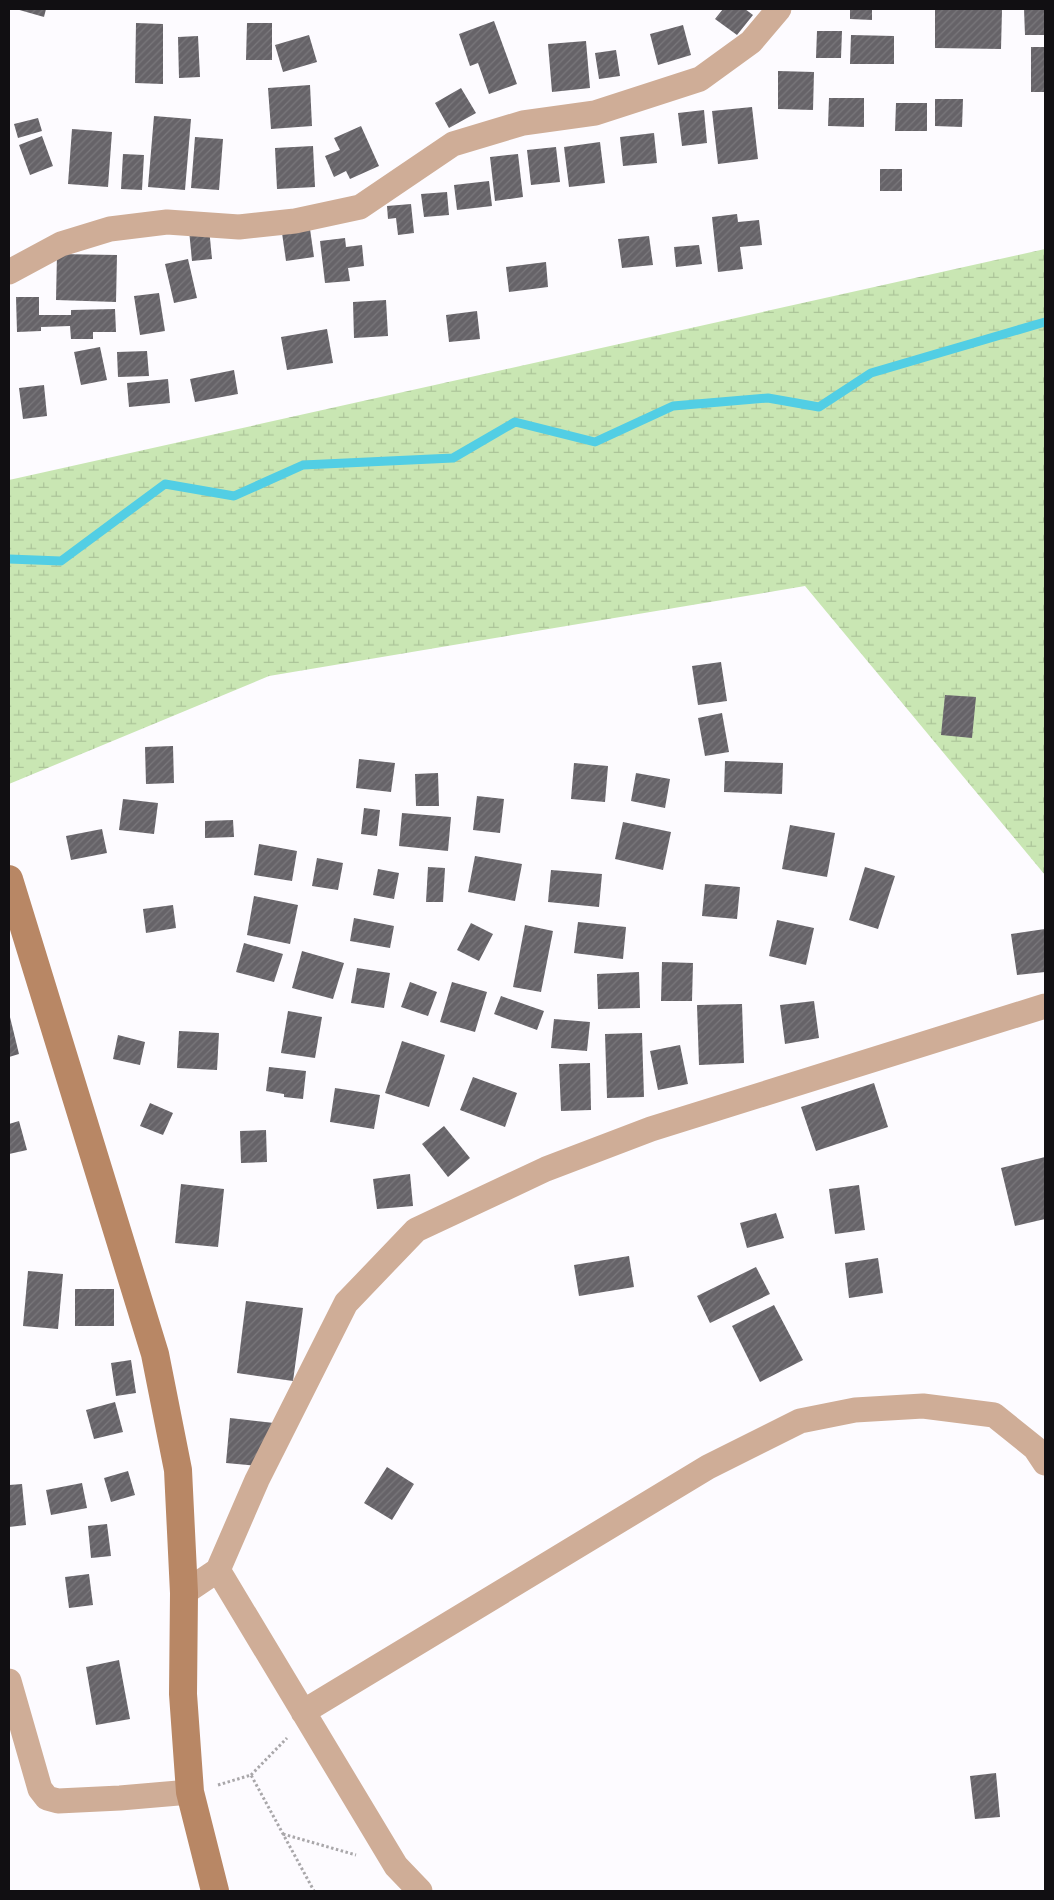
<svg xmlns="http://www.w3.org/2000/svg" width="1054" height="1900" font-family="Overpass,sans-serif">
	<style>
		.wetland { fill: url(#wetland-marsh) }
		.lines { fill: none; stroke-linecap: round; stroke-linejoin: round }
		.stream { stroke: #52cee4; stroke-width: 9 }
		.building { fill: url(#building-hatch) }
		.path { stroke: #a9a7aa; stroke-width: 3; stroke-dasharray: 2.5 2.5; stroke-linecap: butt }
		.street { stroke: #cfad97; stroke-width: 25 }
		.secondary { stroke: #b88765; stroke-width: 28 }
	</style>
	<defs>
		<pattern id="wetland-marsh" width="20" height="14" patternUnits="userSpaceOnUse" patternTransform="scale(1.25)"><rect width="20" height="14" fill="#c9e6b3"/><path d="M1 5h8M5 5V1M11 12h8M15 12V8" fill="none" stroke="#acc499"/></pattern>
		<pattern id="building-hatch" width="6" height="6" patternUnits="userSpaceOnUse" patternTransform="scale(1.25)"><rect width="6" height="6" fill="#666368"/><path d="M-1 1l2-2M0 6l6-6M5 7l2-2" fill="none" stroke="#7a787c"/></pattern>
	</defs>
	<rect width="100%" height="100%" fill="#fdfbff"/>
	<path class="wetland" d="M1045,249V875L805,586L269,676L9,784V480Z"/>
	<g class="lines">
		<path class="stream" d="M9,559L61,561L165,484L234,496L303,465L453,458L515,422L595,442L673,406L768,398L819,407L871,373L1045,322"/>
	</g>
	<path class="building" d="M16,9H46L44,17Z
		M723,9H745L753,15L737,35L715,19Z
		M850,9H872V20L850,19Z
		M935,9L1002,10L1001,49L935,48Z
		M1024,9H1045V35H1025Z
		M494,21L517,84L489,94L478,63L470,66L459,34Z
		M136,23L163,24V84L135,83Z
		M247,23H272V60H246Z
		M683,25L691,55L658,65L650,34Z
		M817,31H842L841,58H816Z
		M309,35L317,62L283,72L275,45Z
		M851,35L894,36V64H850Z
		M198,36L200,77L179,78L178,37Z
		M586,41L590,88L552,92L548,44Z
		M1031,47H1045V92H1031Z
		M616,50L620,76L599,79L595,53Z
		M778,71L814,72L813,110L778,109Z
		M310,85L312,126L271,129L268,88Z
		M461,88L476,113L449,128L435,103Z
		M829,98H864V127L828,126Z
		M935,99H963L962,127L935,126Z
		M896,103H927V131H895Z
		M752,107L758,159L718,164L712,111Z
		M704,110L707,143L682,146L678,113Z
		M154,116L191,119L185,190L148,187Z
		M38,118L42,131L18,138L14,124Z
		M361,126L379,166L350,179L346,171L334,177L325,156L340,150L334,138Z
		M72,129L112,132L108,187L68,184Z
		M654,133L657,163L623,166L620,137Z
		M42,136L53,166L30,175L19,145Z
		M195,137L223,139L219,190L191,188Z
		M600,142L605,183L569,187L564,147Z
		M313,146L315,187L277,189L275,148Z
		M556,147L560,182L531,185L527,150Z
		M123,154L144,155L142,190L121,189Z
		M518,154L523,197L495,201L490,157Z
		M880,169H902V191H880Z
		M489,181L492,206L457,210L454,185Z
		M447,192L449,215L424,217L421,194Z
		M411,204L414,233L398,235L396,218L388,219L387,206Z
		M737,214L738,222L759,220L762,245L740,247L743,269L718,272L712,217Z
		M209,228L212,259L192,261L189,230Z
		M310,229L314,257L286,261L282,233Z
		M649,236L653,265L622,268L618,239Z
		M345,238L346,247L362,245L364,266L348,268L350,281L325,283L320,241Z
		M699,245L702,264L676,267L674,247Z
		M57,254L117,255L116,302L56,300Z
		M188,259L197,298L174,303L165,264Z
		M546,262L548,287L509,292L506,267Z
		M159,293L165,331L140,335L134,296Z
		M16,297H39V315H71V310L115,309L116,332H93V339H71L70,326L41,327V331L17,332Z
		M386,300L388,336L354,338L353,302Z
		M477,311L480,339L449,342L446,315Z
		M327,329L333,363L287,370L281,337Z
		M100,347L107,380L81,385L74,352Z
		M147,351L149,376L118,377L117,352Z
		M234,370L238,394L195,402L190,379Z
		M168,379L170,403L129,407L127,383Z
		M44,385L47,416L23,419L19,388Z
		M721,662L727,701L698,705L692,666Z
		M945,695L976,697L972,738L941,735Z
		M722,713L729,752L705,756L698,718Z
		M173,746L174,783L146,784L145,747Z
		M359,759L395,763L391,792L356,788Z
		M725,761L783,763L782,794L724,792Z
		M574,763L608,766L605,802L571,799Z
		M438,773L439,806H416L415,774Z
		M636,773L670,779L665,808L631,801Z
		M477,796L504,799L500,833L473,830Z
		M123,799L158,803L154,834L119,830Z
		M364,808L380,810L377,836L361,834Z
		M402,813L451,817L448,851L399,846Z
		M233,820L234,837L205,838V821Z
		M623,822L671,832L663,870L615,859Z
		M790,825L835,833L827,877L782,869Z
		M102,829L107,853L71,860L66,836Z
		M259,844L297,851L292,881L254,875Z
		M475,856L522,864L515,901L468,892Z
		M317,858L343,863L338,890L312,886Z
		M428,867L445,868L443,902H426Z
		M865,867L895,876L878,929L849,920Z
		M378,869L399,873L394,899L373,895Z
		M551,870L602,874L599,907L548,902Z
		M705,884L740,887L737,919L702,916Z
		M254,896L298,905L290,944L247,935Z
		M173,905L176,928L146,933L143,909Z
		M354,918L394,926L390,948L350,941Z
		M777,920L814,928L806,965L769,956Z
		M578,922L626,927L623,959L574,953Z
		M471,923L493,934L479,961L457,950Z
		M525,925L553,931L541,992L513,987Z
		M1045,929V972L1017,975L1011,934Z
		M244,943L283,954L274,982L236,972Z
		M302,951L344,963L333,999L292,988Z
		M662,962L693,963L692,1001H661Z
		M357,968L390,973L384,1008L351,1003Z
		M639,972L640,1008L598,1009L597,974Z
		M410,982L437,992L428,1016L401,1007Z
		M452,982L487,992L475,1032L440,1022Z
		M501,996L544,1011L537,1030L494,1014Z
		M814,1001L819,1038L785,1044L780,1005Z
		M742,1004L744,1063L699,1065L697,1005Z
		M288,1011L322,1017L315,1058L281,1053Z
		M9,1013L19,1054L9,1057Z
		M554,1019L590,1022L587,1051L551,1048Z
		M179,1031L219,1033L217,1070L177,1068Z
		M642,1033L644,1097L607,1098L605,1034Z
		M118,1035L145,1042L140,1065L113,1059Z
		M402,1041L445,1055L429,1107L385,1093Z
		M680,1045L688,1084L658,1090L650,1051Z
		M590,1063L591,1110L561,1111L559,1064Z
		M269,1067L306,1071L303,1099L284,1097V1094L266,1091Z
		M473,1077L517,1093L505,1127L460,1110Z
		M874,1083L888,1127L816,1151L801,1107Z
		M335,1088L380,1095L374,1129L330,1122Z
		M150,1103L173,1113L163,1135L140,1126Z
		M19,1121L27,1150L9,1154V1124Z
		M444,1126L470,1158L448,1177L422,1144Z
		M266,1130L267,1162L241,1163L240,1131Z
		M1045,1157V1219L1015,1226L1001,1168Z
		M410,1174L413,1206L377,1209L373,1179Z
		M181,1184L224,1189L218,1247L175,1243Z
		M859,1185L865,1230L835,1234L829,1189Z
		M776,1213L784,1238L747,1248L740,1223Z
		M629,1256L634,1287L579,1296L574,1265Z
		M878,1258L883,1293L849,1298L845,1263Z
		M756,1267L770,1294L710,1323L697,1296Z
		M28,1271L63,1274L58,1329L23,1326Z
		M75,1289H114V1326H75Z
		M246,1301L303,1308L293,1381L237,1373Z
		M774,1305L803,1360L760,1382L732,1326Z
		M131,1360L136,1393L116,1396L111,1363Z
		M115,1402L123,1432L94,1439L86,1410Z
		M230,1418L274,1423L270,1467L226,1463Z
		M387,1467L414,1484L392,1520L364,1503Z
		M128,1471L135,1495L111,1502L104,1478Z
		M82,1483L87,1508L51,1515L46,1490Z
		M22,1484L26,1525L9,1527V1485Z
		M107,1524L111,1556L91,1558L88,1526Z
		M89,1574L93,1605L69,1608L65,1577Z
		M119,1660L130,1719L96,1725L86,1667Z
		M996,1773L1000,1817L975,1819L970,1776Z"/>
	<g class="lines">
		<path class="path" d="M251,1775L287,1738
			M218,1785L251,1775L314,1891
			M283,1834L356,1855"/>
		<path class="street" d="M9,272L61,244L110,229L167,222L239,227L295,221L360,207L453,144L523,123L595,113L700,79L751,42L779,9
			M218,1570L396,1866L420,1891
			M184,1593L218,1570L257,1480L346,1303L416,1230L546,1169L651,1129L1045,1006
			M9,1681L40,1789L47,1798L58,1801L120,1798L190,1792
			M303,1712L708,1467L800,1421L855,1410L923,1406L994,1415L1035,1448L1045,1463"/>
		<path class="secondary" d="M9,879L155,1354L178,1470L184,1593L183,1694L190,1792L215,1891"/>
	</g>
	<rect width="1054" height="1900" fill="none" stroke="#110f12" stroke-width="20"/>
</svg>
